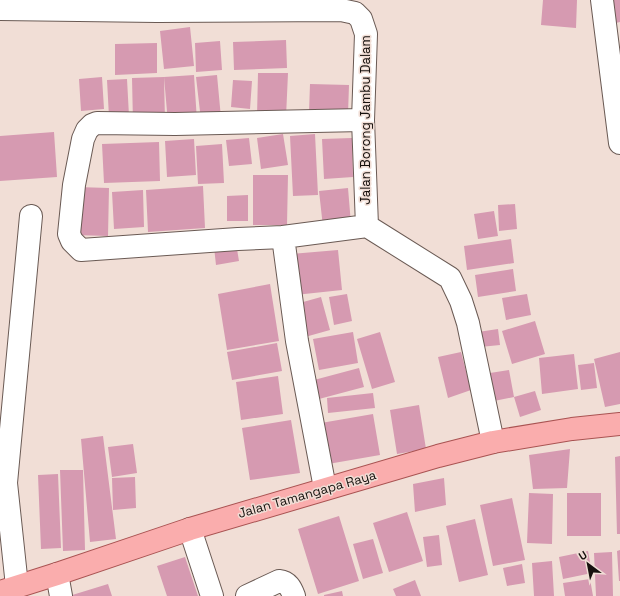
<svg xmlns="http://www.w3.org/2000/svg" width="620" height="596" font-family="'Space Grotesk',sans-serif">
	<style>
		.building { fill: #d69ab1 }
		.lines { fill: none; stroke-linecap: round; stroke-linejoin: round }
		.minor-casing { stroke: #6a5a54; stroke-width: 24 }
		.major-casing { stroke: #a95352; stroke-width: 24 }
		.minor { stroke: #fff; stroke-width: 22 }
		.major { stroke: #faadad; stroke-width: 22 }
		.labels { text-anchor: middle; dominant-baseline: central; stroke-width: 3; stroke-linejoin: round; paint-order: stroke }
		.street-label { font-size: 13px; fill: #17110e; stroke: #f1ded6 }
	</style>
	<rect width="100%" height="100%" fill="#f1ded6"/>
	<path class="building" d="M543,0H577L576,28L541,25Z
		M612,0H620V22L616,23Z
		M190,27L194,66L164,69L160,31Z
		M286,40L287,68L234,70L233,42Z
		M220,41L222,70L196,72L195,43Z
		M157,43V73L115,75V44Z
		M258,73H288L286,117L257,116Z
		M194,75L197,121L168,123L164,77Z
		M217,75L221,118L201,120L196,77Z
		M102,77L104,109L81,111L79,79Z
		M164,77L165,121L133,123L132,78Z
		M127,79L129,116L109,117L107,80Z
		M233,80L252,81L250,109L231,107Z
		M310,84L349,85L348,114L309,113Z
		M54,132L57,177L0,181V136Z
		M283,134L288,165L261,169L257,138Z
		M315,134L318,195L293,196L290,136Z
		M249,138L252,164L229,166L226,140Z
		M352,138L353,177L324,179L322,139Z
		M194,139L196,175L167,177L165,141Z
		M159,142L160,181L104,183L102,144Z
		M222,144L224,183L198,184L196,146Z
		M253,175H288L287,225H253Z
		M203,186L205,228L148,232L146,190Z
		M77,187L109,188L108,236L75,235Z
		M348,188L351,224L323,227L319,191Z
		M143,190L144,227L114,229L112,192Z
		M248,195V221H227V196Z
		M515,204L517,229L499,231L498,205Z
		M494,211L498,236L478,239L474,214Z
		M511,239L514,263L467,270L464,246Z
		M236,243L239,261L216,265L214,247Z
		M338,250L342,290L295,295L291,254Z
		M513,269L516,291L478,297L475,275Z
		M270,284L279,341L227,350L218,294Z
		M347,294L352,321L334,325L329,297Z
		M527,294L531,315L506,320L502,298Z
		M321,297L330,330L305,337L296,304Z
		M535,321L545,354L512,364L502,331Z
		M498,329L500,345L480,347L478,332Z
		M353,332L358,363L319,370L313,339Z
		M380,332L395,382L372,389L357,339Z
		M277,343L282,371L232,380L227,352Z
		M461,352L471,390L448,398L438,357Z
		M620,352V404L605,407L594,359Z
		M574,354L578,389L542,394L539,358Z
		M594,363L597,388L581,390L578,365Z
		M359,368L364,387L319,399L314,380Z
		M509,370L514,397L535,391L541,410L520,417L514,397L494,401L490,373Z
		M278,376L283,414L241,420L236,382Z
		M373,393L375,408L328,413L327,398Z
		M419,405L426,449L397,454L390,410Z
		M373,414L380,455L328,464L321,423Z
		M291,420L300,473L250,480L242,428Z
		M103,436L116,539L90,542L81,439Z
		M133,444L137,473L112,477L108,447Z
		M570,449L567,488L533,489L529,455Z
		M620,456V534H617L615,457Z
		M60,470H83L85,550L63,551Z
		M58,474L61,548L41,549L38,475Z
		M135,477L136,508L113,510L112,478Z
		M444,478L446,505L415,512L413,484Z
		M529,493L553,494L552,544L527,543Z
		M567,493H601V536H567Z
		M512,498L525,560L493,566L480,505Z
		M407,512L423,561L389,572L373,523Z
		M339,516L359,581L318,594L298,529Z
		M475,519L488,575L459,582L446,526Z
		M439,535L442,565L427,567L423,537Z
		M373,539L383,573L363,579L353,544Z
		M620,550V581H619L617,551Z
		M588,551L592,573L563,579L559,557Z
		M612,552L613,596H596L594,553Z
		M185,557L198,596H167L157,566Z
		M552,561L554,596H534L532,563Z
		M522,564L525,583L507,586L503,568Z
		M590,579L593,596H565L563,583Z
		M415,580L421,596H396L393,589Z
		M108,584L112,596H69Z
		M342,591L343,596H324V595Z"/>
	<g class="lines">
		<g class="minor-casing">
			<path id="minor" d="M156,0L157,11L341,10L355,13L361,19L366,34L363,120L367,226L283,237L238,239L81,250L72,241L69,234L74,185L83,139L87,130L92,125L97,123L175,124L363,120
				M602,0L620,143
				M0,9L157,11
				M367,226L450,278L461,301L468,323L493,442
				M283,237L297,341L325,488
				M190,529L212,596
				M57,574L61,596
				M17,586L6,483L31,216
				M247,596L279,581C288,582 291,588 294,596"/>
		</g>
		<g class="major-casing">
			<path id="major" d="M0,592L57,574L190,529L438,456L493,442L572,429L620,424"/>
		</g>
		<use href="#minor" class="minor"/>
		<use href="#major" class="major"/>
	</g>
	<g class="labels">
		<g class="street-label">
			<text transform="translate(365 120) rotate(-90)">Jalan Borong Jambu Dalam</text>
			<text transform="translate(307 494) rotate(-16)">Jalan Tamangapa Raya</text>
		</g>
	</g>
	<g transform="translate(588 564) rotate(328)" stroke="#f1ded6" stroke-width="3" paint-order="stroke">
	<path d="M0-3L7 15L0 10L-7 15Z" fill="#17110e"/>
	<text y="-6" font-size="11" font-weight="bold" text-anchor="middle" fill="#17110e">U</text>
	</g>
</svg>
